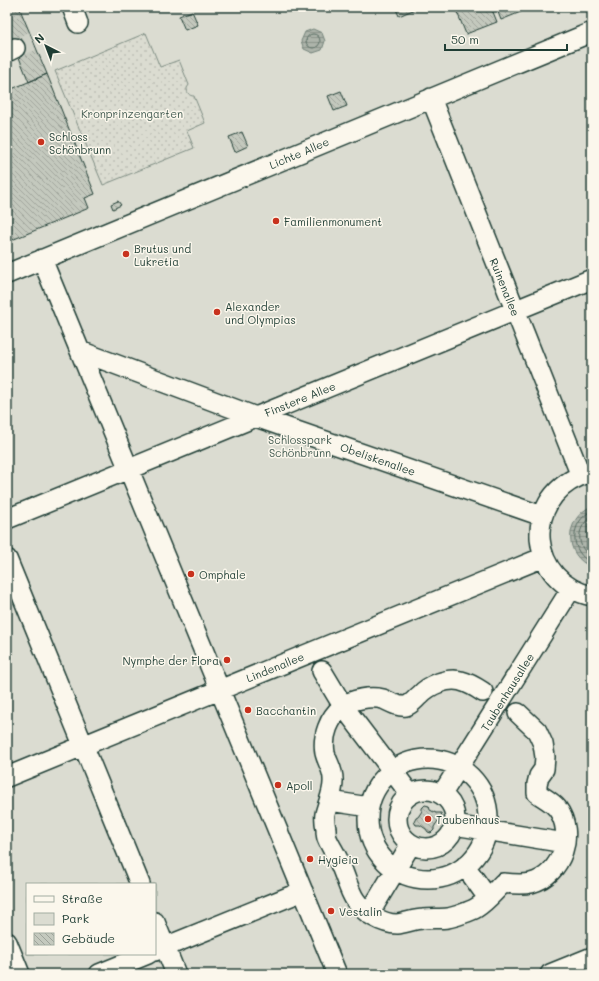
<svg xmlns="http://www.w3.org/2000/svg" width="599" height="981" font-family="Mali,sans-serif">
	<style>
		.park { fill: #dbdcd1; stroke: #7d8c82; fill-rule: evenodd }
		.garden { fill: url(#garden-dots); stroke: #7d8c82 }
		.water { fill: url(#water-rules); stroke: #74847b }
		.lines { fill: none; stroke-linecap: round; stroke-linejoin: round }
		.shore { stroke: #586d63; stroke-width: 1 }
		.building { fill: url(#building-back-hatch); stroke: #1f3d34 }
		.minor-tunnel { stroke: #cfd2c7; stroke-width: 19; stroke-dasharray: 19 10; stroke-linecap: butt }
		.minor-casing { stroke: #1f3d34; stroke-width: 22 }
		.minor { stroke: #fbf7ec; stroke-width: 19 }
		.poi-dot { fill: #c8321e; stroke: #fbf7ec; stroke-width: 1.5 }
		.labels { text-anchor: middle; dominant-baseline: central; stroke-width: 3; stroke-linejoin: round; paint-order: stroke }
		.park-label { font-size: 11px; fill: #455d53; stroke: #fbf7ec }
		.poi-label { font-size: 11px; fill: #1f3d34; stroke: #fbf7ec; text-anchor: start }
		.street-label { font-size: 11px; fill: #1f3d34; stroke: #fbf7ec }
	</style>
	<defs>
		<pattern id="garden-dots" width="8" height="8" patternUnits="userSpaceOnUse"><rect width="8" height="8" fill="#dbdcd1"/><path d="M2 2h.1M6 6h.1" fill="none" stroke="#bcbeb4" stroke-width="1.8" stroke-linecap="round"/></pattern>
		<pattern id="water-rules" width="6" height="5" patternUnits="userSpaceOnUse"><rect width="6" height="5" fill="#adb4aa"/><path d="M0 2.5h6" fill="none" stroke="#8c948b"/></pattern>
		<pattern id="building-back-hatch" width="6" height="6" patternUnits="userSpaceOnUse"><rect width="6" height="6" fill="#c4c9be"/><path d="M-1 5l2 2M0 0l6 6M5-1l2 2" fill="none" stroke="#9fa49b"/></pattern>
	</defs>
	<rect width="100%" height="100%" fill="#fbf7ec"/>
	<filter id="ink" filterUnits="userSpaceOnUse"><feTurbulence type="fractalNoise" baseFrequency=".025" numOctaves="2"/><feDisplacementMap in="SourceGraphic" scale="8" xChannelSelector="R" yChannelSelector="G"/><feConvolveMatrix kernelMatrix="1 2 1 2 8 2 1 2 1" color-interpolation-filters="sRGB"/></filter>
	<g filter="url(#ink)">
		<path class="park" d="M7,7H592V974H7ZM27,884H155V954H27Z"/>
		<path class="garden" d="M146,33L160,67L179,60L189,85L187,88C187,93 189,96 194,96L205,123L187,131L194,148L103,185L55,71Z"/>
		<path class="water" d="M313,29L322,33L325,41L322,50L313,53L304,49L301,41L305,32Z
			M592,506V567C563,556 564,518 592,506Z"/>
		<g class="lines">
			<path class="shore" d="M306 41a7 7 0 1 1 14 0a7 7 0 1 1-14 0Z
				M592,511C569,521 569,553 592,563
				M592,516C576,527 575,546 592,558"/>
		</g>
		<path class="building" d="M16,7H19L47,74L29,82L7,28V11Z
			M395,7H414L415,9L399,16Z
			M455,7H491L497,22L466,34Z
			M496,7H533L501,20Z
			M192,11L198,25L185,30L179,16Z
			M47,74L95,194L85,198L89,208L7,242V91Z
			M341,91L347,106L334,111L328,96Z
			M242,132L248,146L235,152L229,137Z
			M118,201L121,205L113,209L111,204Z
			M425,805L429,806L430,810L436,813H441L442,816L441,820L438,821L434,827V830L431,833L428,832L426,829L420,825H416L414,822L416,818L418,817L422,811V808Z"/>
		<g class="lines">
			<path class="minor-tunnel" d="M15,48L33,41"/>
			<g class="minor-casing">
				<path id="minor" d="M72,7L78,23
					M7,52L15,48
					M431,98L581,476
					M42,259L337,974
					M7,274L592,32
					M80,351L256,417L542,516
					M592,473C588,474 584,474 580,476C521,501 529,583 592,596
					M7,519L592,279
					M7,559L140,884
					M322,671L343,706L410,794
					M483,692C477,688 469,683 461,681C448,677 429,685 420,695C415,699 412,704 406,706C397,707 390,702 383,699C370,696 352,699 342,707C329,718 322,736 325,753C327,762 333,769 333,779C334,791 328,802 325,814C324,819 325,824 326,829C326,832 326,835 327,838C330,846 336,854 339,862C350,885 349,903 374,917C381,921 388,924 397,924C406,923 415,919 423,919C431,918 440,919 448,918C454,917 471,911 476,908C486,902 494,892 503,883C512,884 522,885 531,883C562,875 576,833 557,808C551,801 544,798 537,793V784L539,776L544,769L545,757L543,744L537,731L518,713
					M368 819a60 60 0 1 1 120 0a60 60 0 1 1-120 0Z
					M7,777L544,557
					M397 819a29 29 0 1 1 58 0a29 29 0 1 1-58 0Z
					M442,794L571,589
					M330,801L369,807
					M454,825L565,843
					M465,866L488,898
					M369,914L411,844
					M155,922L176,974
					M7,942L20,974
					M155,951L303,891
					M99,974L148,954
					M550,974L592,957"/>
			</g>
			<use href="#minor" class="minor"/>
		</g>
	</g>
	<g class="poi-dot">
		<circle cx="41" cy="142" r="4"/>
		<circle cx="276" cy="221" r="4"/>
		<circle cx="126" cy="254" r="4"/>
		<circle cx="217" cy="312" r="4"/>
		<circle cx="191" cy="574" r="4"/>
		<circle cx="227" cy="660" r="4"/>
		<circle cx="248" cy="710" r="4"/>
		<circle cx="278" cy="785" r="4"/>
		<circle cx="428" cy="819" r="4"/>
		<circle cx="310" cy="859" r="4"/>
		<circle cx="331" cy="911" r="4"/>
	</g>
	<g class="labels">
		<g class="park-label">
			<text x="132" y="113">Kronprinzengarten</text>
			<text x="300" y="439">Schlosspark<tspan x="300" dy="13">Schönbrunn</tspan></text>
		</g>
		<g class="poi-label">
			<text x="49" y="136">Schloss<tspan x="49" dy="13">Schönbrunn</tspan></text>
			<text x="284" y="221">Familienmonument</text>
			<text x="134" y="248">Brutus und<tspan x="134" dy="13">Lukretia</tspan></text>
			<text x="225" y="306">Alexander<tspan x="225" dy="13">und Olympias</tspan></text>
			<text x="199" y="574">Omphale</text>
			<text x="219" y="660" text-anchor="end">Nymphe der Flora</text>
			<text x="256" y="710">Bacchantin</text>
			<text x="286" y="785">Apoll</text>
			<text x="436" y="819">Taubenhaus</text>
			<text x="318" y="859">Hygieia</text>
			<text x="339" y="911">Vestalin</text>
		</g>
		<g class="street-label">
			<text transform="translate(299 153) rotate(-23)">Lichte Allee</text>
			<text transform="translate(505 287) rotate(68)">Ruinenallee</text>
			<text transform="translate(300 399) rotate(-22)">Finstere Allee</text>
			<text transform="translate(378 459) rotate(19)">Obeliskenallee</text>
			<text transform="translate(275 667) rotate(-22)">Lindenallee</text>
			<text transform="translate(507 692) rotate(-58)">Taubenhausallee</text>
		</g>
	</g>
	<rect width="599" height="981" fill="none" stroke="#fbf7ec" stroke-width="24"/>
	<rect x="12" y="12" width="575" height="957" fill="none" stroke="#1f3d34" stroke-width="1.5" filter="url(#ink)"/>
	<rect x="26" y="883" width="130" height="72" fill="#fbf7ec" stroke="#a3ada2"/>
	<rect x="34" y="896" width="20" height="6" fill="#fbf7ec" stroke="#a3ada2"/>
	<text x="62" y="903" font-size="12" fill="#1f3d34">Straße</text>
	<rect x="34" y="913" width="20" height="12" fill="#dbdcd1" stroke="#a3ada2"/>
	<text x="62" y="923" font-size="12" fill="#1f3d34">Park</text>
	<rect x="34" y="933" width="20" height="12" fill="url(#building-back-hatch)" stroke="#a3ada2"/>
	<text x="62" y="943" font-size="12" fill="#1f3d34">Gebäude</text>
	<g transform="translate(46 46) rotate(318)" stroke="#fbf7ec" stroke-width="3" paint-order="stroke">
	<path d="M0-3L7 15L0 10L-7 15Z" fill="#1f3d34"/>
	<text y="-6" font-size="11" font-weight="bold" text-anchor="middle" fill="#1f3d34">N</text>
	</g>
	<path d="M445 44v6h122v-6" fill="none" stroke="#1f3d34" stroke-width="2"/>
	<text x="451" y="44" font-size="12" fill="#1f3d34" stroke="#fbf7ec" stroke-width="3" paint-order="stroke">50 m</text>
</svg>
